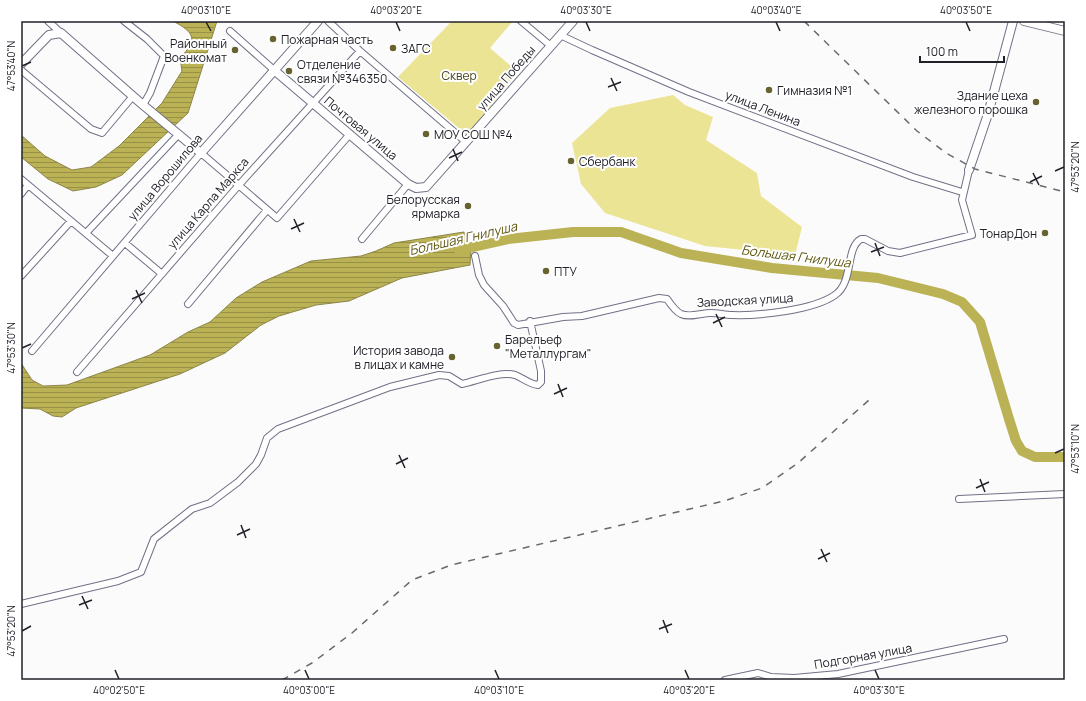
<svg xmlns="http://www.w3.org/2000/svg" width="1086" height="701" font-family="Manrope,sans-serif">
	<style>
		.green { fill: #ebe495 }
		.water { fill: url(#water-rules); stroke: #8c8648 }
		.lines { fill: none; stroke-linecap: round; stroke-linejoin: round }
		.river { stroke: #bbb255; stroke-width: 10 }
		.minor-casing { stroke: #6f7186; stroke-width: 8 }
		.major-casing { stroke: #6f7186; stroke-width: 10 }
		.minor { stroke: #fff; stroke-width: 6 }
		.major { stroke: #fff; stroke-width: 8 }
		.rail { stroke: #69696f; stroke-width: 1.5; stroke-dasharray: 7 7; stroke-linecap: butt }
		.ticks { fill: none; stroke: #202029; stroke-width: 1.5 }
		.poi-dot { fill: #67622f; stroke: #fff; stroke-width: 1.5 }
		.labels { text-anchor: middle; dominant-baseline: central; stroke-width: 4; stroke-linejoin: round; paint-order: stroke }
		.poi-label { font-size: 12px; fill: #202029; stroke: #fff; text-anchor: start }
		.park-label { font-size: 12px; fill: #49451e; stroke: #fff }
		.street-label { font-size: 12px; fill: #202029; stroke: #fff }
		.water-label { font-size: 13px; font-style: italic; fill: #5b540c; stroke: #fff }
		.neatline { fill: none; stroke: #202029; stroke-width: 1.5 }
		.ticks-label { font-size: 10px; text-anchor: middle; fill: #202029 }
	</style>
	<defs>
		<pattern id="water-rules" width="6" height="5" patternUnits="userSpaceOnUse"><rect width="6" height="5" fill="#bbb255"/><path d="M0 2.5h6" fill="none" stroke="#989046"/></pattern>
	</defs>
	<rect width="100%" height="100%" fill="#fbfbfb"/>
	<path class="green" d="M452,21H513L490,48L518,72L467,135L398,77Z
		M673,95L685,105L713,117L706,140L757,173L761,196L802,227L795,255L705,246L605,213L581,184L572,143L610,108Z"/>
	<path class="water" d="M173,21H217L188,113L122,175L96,187L73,191L48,179L21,157V135L45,156L72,170L91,167L119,146L162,103L182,71L180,58C198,39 195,33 173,21Z
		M464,232L471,248L470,265L402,278L349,301L316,305L279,316L261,325L225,353L180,374L76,408L62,417L53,416L40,409L21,408V363L32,380L43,386L67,385L150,355L188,332L210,322L236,298L262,282L311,261L361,256L376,251L394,243Z"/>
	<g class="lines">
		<path class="river" d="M459,250L508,239L573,232H621L681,253L772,268L878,278L943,294L962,302L980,322L1009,419L1016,441L1022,451L1035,457H1065"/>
		<g class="minor-casing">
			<path id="minor" d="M48,21L61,33
				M124,21L147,39L164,56L150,93L143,105
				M328,21L360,51L466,142
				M521,21L551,46
				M230,31L274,70
				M560,35L592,50L689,92L913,177L962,192
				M21,70L91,129L102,133L133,96
				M21,179L113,256
				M21,194L28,185
				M86,233L178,135
				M362,239L408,184
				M125,243L162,274
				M475,256L479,275L484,285L503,306L514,323L518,325L563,317L582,316L659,298L667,299C671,305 675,311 681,314C690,318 701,313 711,313C718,313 725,315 732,315C759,316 814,310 835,295C854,282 845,248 861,239H865L888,251L900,253L972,235L962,200L969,170
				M21,276L71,221
				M188,304L267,210
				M32,351L201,153L277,218L350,134
				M77,372L238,186L360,51
				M959,499L1065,494
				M21,604L118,581L141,572L154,539L192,509L210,503L238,482L256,464L261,455L267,438L278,429L390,387L439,375L449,376L462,384C477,381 499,371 515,375C523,378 529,384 538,385L541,382V371L530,321
				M725,680L758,673L771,677L794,678L838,674L1004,639"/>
		</g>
		<g class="major-casing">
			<path id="major" d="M1024,21L1065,31
				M21,64L49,35L61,33L143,105L201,153L318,21
				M274,70L408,184L416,188L426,187L573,21
				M969,170L988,114L1013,21"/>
		</g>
		<use href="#minor" class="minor"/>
		<use href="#major" class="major"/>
		<path class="rail" d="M804,21L917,131L946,153L975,169L1065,192
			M282,680L312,663L352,633L412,580L451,565L724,501L762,488L798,463L869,400"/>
	</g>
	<path class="ticks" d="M206,22L211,31M396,22L400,31M586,22L590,31M776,22L780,31M966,22L970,31M22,66L31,62M611,78L617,91M608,87L621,82M453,149L458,161M449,158L462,152M1055,171L1064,167M1033,173L1039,185M1030,182L1042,176M294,219L300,232M291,229L304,223M875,243L880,256M871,252L884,247M136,290L142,303M132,299L145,293M716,314L722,327M713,323L725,317M22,348L31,344M558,384L563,397M554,394L567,388M1055,453L1064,449M399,455L405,468M396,464L408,458M980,479L985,492M976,488L989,482M241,525L246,538M237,535L250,529M821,549L827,562M818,559L830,553M82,596L88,609M79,605L92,600M663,620L668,633M659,629L672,624M22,631L31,626M115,670L119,679M305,670L309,679M495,670L499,679M685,670L689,679M875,670L879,679"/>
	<g class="poi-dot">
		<circle cx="273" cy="39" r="4"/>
		<circle cx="393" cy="48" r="4"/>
		<circle cx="235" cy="50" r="4"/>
		<circle cx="289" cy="71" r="4"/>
		<circle cx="769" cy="90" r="4"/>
		<circle cx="1036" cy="102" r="4"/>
		<circle cx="426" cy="134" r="4"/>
		<circle cx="571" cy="161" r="4"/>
		<circle cx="468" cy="206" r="4"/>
		<circle cx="1045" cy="233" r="4"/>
		<circle cx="546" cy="271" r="4"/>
		<circle cx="497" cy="346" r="4"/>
		<circle cx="452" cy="357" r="4"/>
	</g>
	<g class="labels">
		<g class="poi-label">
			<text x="281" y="39">Пожарная часть</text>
			<text x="227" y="43" text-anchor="end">Районный<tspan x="227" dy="14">Военкомат</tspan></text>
			<text x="401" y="48">ЗАГС</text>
			<text x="297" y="64">Отделение<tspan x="297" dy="14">связи №346350</tspan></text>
			<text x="777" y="90">Гимназия №1</text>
			<text x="1028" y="95" text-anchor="end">Здание цеха<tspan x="1028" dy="14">железного порошка</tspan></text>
			<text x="434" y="134">МОУ СОШ №4</text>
			<text x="579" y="161">Сбербанк</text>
			<text x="460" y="199" text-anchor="end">Белорусская<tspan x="460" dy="14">ярмарка</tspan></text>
			<text x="1037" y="233" text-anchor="end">ТонарДон</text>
			<text x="554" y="271">ПТУ</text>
			<text x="505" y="339">Барельеф<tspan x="505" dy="14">"Металлургам"</tspan></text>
			<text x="444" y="350" text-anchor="end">История завода<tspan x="444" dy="14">в лицах и камне</tspan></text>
		</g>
		<g class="park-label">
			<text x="459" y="75">Сквер</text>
		</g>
		<g class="street-label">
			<text transform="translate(506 78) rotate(-49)">улица Победы</text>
			<text transform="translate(763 108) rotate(21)">улица Ленина</text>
			<text transform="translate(361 128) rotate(40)">Почтовая улица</text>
			<text transform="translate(165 177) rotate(-50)">улица Ворошилова</text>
			<text transform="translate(208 203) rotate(-49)">улица Карла Маркса</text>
			<text transform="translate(745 300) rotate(-3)">Заводская улица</text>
			<text transform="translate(863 656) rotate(-10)">Подгорная улица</text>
		</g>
		<g class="water-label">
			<text transform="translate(463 238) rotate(-13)">Большая Гнилуша</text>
			<text transform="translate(796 256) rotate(7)">Большая Гнилуша</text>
		</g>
	</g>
	<rect width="1086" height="701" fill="none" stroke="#ffffff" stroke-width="44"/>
	<path d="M920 56v6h84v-6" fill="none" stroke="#202029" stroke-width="2"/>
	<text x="926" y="56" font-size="12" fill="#202029" stroke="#ffffff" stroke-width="3" paint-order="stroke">100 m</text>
	<rect x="22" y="22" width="1042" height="657" class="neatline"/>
	<g class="ticks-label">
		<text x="206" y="14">40°03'10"E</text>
		<text x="396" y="14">40°03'20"E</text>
		<text x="586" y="14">40°03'30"E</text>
		<text x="776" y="14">40°03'40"E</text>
		<text x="966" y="14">40°03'50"E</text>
		<text transform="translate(11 66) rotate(-90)" y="4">47°53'40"N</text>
		<text transform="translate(1075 167) rotate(-90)" y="4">47°53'20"N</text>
		<text transform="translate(11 348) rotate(-90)" y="4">47°53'30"N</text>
		<text transform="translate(1075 449) rotate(-90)" y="4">47°53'10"N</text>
		<text transform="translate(11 631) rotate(-90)" y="4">47°53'20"N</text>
		<text x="119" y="694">40°02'50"E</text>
		<text x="309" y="694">40°03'00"E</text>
		<text x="499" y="694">40°03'10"E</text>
		<text x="689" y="694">40°03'20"E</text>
		<text x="879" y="694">40°03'30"E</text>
	</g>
</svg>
